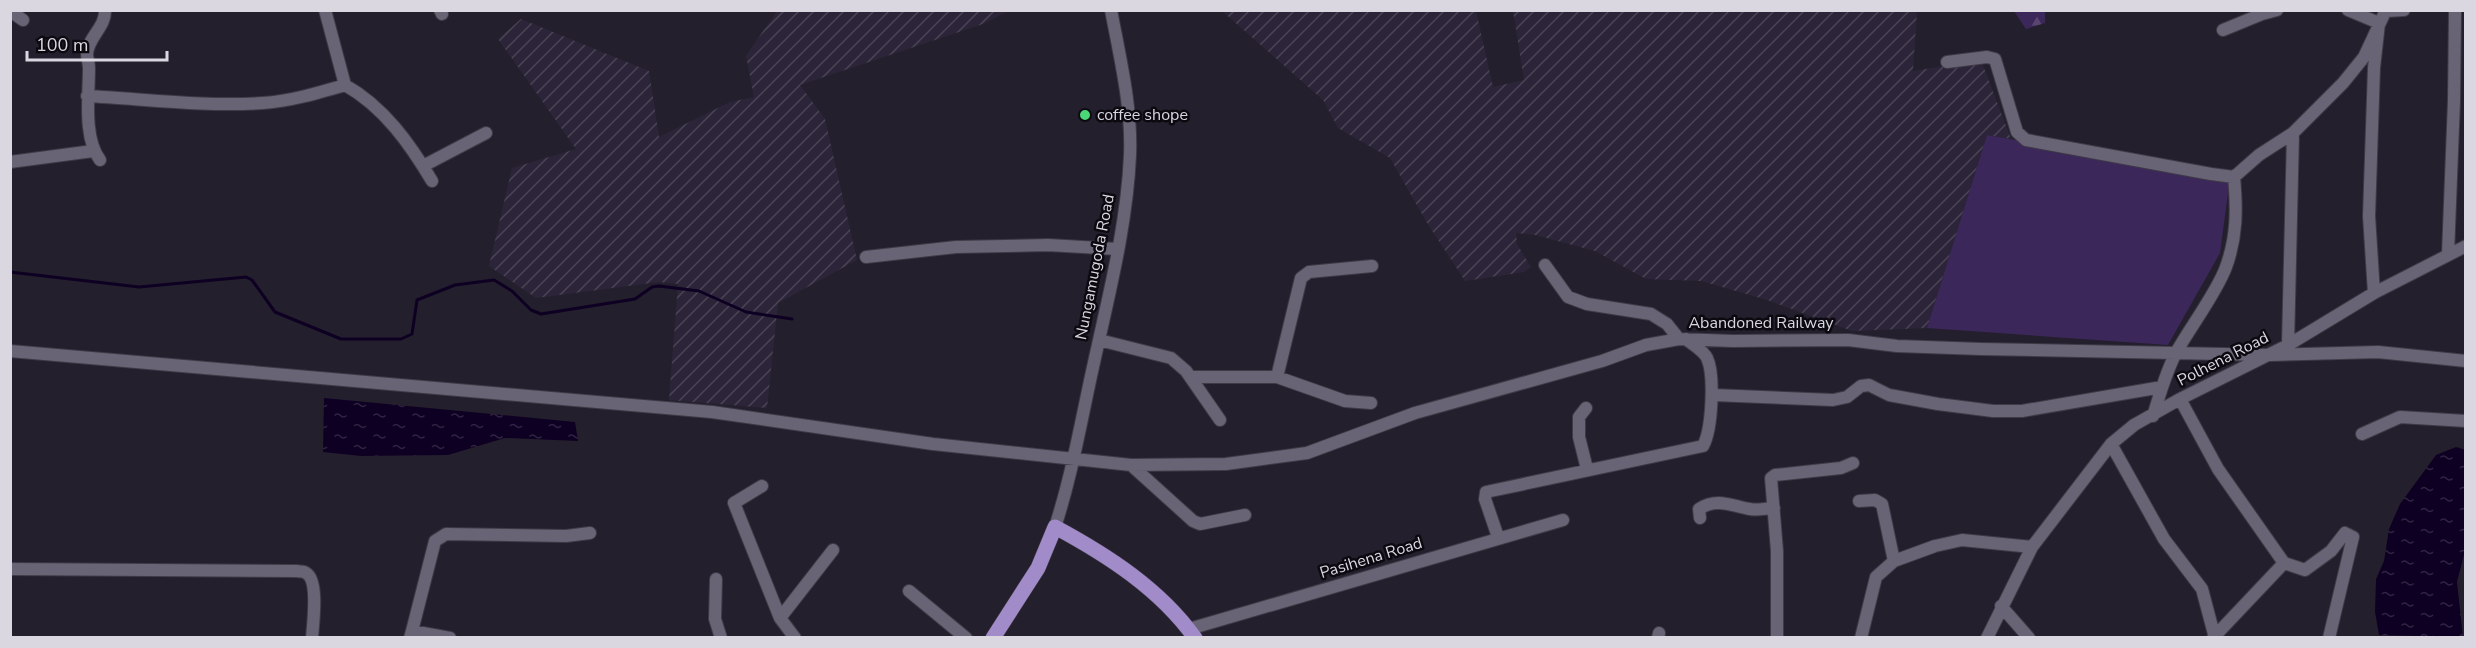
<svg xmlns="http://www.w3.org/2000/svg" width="2476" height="648" font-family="'Nunito Sans',sans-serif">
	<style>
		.industrial { fill: url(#industrial-furrows) }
		.forest { fill: url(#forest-firs) }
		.pitch { fill: #3c275a }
		.water { fill: url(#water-ripples) }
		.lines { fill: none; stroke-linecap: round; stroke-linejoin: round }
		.stream { stroke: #0e0022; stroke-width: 3 }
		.minor-casing { stroke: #3e3a46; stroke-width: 14 }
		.major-casing { stroke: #3e3a46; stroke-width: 16 }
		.minor { stroke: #696475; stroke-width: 12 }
		.major { stroke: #a18bc8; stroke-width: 15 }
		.poi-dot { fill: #4bd677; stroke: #0c0a10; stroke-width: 2 }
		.labels { text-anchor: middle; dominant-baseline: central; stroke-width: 5; stroke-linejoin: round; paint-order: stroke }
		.poi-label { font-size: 16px; fill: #dad7e1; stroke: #0c0a10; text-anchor: start }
		.street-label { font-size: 16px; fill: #dad7e1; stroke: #0c0a10 }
	</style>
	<defs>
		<pattern id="industrial-furrows" width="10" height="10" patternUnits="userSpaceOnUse" patternTransform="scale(1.5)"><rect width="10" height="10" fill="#2c2539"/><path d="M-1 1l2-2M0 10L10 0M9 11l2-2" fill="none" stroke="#4a4455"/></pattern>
		<pattern id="forest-firs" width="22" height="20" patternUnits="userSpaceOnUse" patternTransform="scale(1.5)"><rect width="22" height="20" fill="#3c275a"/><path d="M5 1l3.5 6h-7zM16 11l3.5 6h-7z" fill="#584671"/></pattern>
		<pattern id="water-ripples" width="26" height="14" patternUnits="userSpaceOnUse" patternTransform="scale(1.5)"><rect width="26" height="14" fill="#0e0022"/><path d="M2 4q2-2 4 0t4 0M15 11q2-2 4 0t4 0" fill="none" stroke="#302442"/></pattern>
	</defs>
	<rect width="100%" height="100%" fill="#241f2d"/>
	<path class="industrial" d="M777,11H1008L983,24L800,85L825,119L857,260L778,303L767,408L669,400L678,284L659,282L536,298L489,266L512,168L576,149L498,39L521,19L649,71L659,137L730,102L754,97L746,56Z
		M1222,11H1476L1493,87L1524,80L1513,11H1917L1913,71L1981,60L2011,139L1987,135L1927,328L1852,331L1767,300L1701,281L1646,279L1595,251L1535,235L1516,233L1517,244L1531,267L1524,272L1465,281L1427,223L1390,158L1338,128L1323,100Z"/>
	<path class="forest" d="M2014,11H2045V23L2026,29Z"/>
	<path class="pitch" d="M1987,135L2230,178L2220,253L2168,345L1927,328Z"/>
	<path class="water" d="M324,398L575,422L578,441L505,438L448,455L361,456L323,452Z
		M2456,447L2466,450L2465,551L2457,582L2463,637L2379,635L2375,612L2376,579L2384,561L2389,529L2400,504L2436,455Z"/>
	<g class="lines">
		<path class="stream" d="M10,272L139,287L246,277L252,280L275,312L341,339H401L412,334L417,300L455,285L494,280L512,291L531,310L541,314L635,299L652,287L659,286L699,291L746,312L792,319"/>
		<g class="minor-casing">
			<path id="minor" d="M325,10L345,85
				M440,10L442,14
				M2259,10L2262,14L2277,10
				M2348,10L2379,23L2374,68L2369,216L2374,293
				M10,11L23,20
				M2386,11L2404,10
				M2223,30L2262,14
				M1947,62L1987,57L1995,59L2017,132L2026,140L2211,174L2234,177
				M87,96C145,99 205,107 263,103C291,101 318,93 345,85C384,107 410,144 432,181
				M100,160C83,138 89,95 89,68C89,63 87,58 87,54C88,37 106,27 105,10
				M10,162L93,151
				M423,166L486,133
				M2448,254L2454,101L2455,10
				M866,257L956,247L1048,245L1117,249
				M1545,265L1568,297L1587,304L1651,314L1667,324L1679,339
				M1099,340L1171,358L1186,371L1220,420
				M2288,345L2293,133
				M10,351L712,412L933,444L1131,465L1226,464L1307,453L1415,413L1602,361L1646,345L1679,339L1733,341L1848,340L1897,346L1981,349L2176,353L2270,355L2378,352L2466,361
				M1190,377H1277L1301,278L1309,272L1372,266
				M1277,377L1345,401L1371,403
				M1714,395L1833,400L1847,397L1861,386L1869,385L1889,395L1938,404L1993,411H2022L2162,387
				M2180,399L2218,469L2284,563L2305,570L2331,551L2345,533L2353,537L2329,638
				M1586,408L1579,417V437L1587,469
				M2153,416C2160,394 2166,371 2177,351C2191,326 2217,292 2226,267C2237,237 2237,209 2234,177L2259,155L2293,133L2343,83L2364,57L2386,10
				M2362,434L2400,417L2466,421
				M2111,444L2164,539L2202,589L2215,638
				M1131,465L1193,521L1200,524L1245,515
				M762,486L734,503L780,618L795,638
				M1859,501L1875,500L1882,504L1894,561
				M1700,518L1699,509C1717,497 1732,506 1750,509C1757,511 1766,508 1774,508
				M1055,527C1072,475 1081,421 1093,367C1108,298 1127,226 1130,155C1132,107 1120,58 1111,10
				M1498,537L1485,499L1486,492L1703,446C1712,430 1715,375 1707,358C1704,351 1692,344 1686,339
				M10,569L297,571C300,572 304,571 306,573C319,580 313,624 312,638
				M716,579L715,619L721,638
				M909,591L966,638
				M2001,606L2029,638
				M780,618L833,550
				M1189,629L1563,520
				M412,631L435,541L446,534L566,536L590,533
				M410,638L412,631L450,638
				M1658,638L1659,633
				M1777,638V551L1771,478L1775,475L1841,468L1853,463
				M1861,638L1876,577L1894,561L1935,546L1962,540L2032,547
				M1987,638L2032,547L2111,444L2134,425L2180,399L2288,345L2374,293L2466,246
				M2213,638L2284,563"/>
		</g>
		<g class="major-casing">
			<path id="major" d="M993,638L1038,568L1055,527C1107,555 1160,589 1195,638"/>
		</g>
		<use href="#minor" class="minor"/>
		<use href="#major" class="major"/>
	</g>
	<circle class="poi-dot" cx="1085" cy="115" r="6"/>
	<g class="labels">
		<g class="poi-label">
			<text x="1097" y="115">coffee shope</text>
		</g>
		<g class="street-label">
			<text transform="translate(1095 267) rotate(-79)">Nungamugoda Road</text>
			<text x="1761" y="323">Abandoned Railway</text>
			<text transform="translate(2223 359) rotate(-27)">Polhena Road</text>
			<text transform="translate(1371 558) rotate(-17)">Pasihena Road</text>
		</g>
	</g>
	<rect width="2476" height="648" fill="none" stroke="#dad7e1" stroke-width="24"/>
	<path d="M27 51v9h140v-9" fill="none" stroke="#dad7e1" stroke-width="3"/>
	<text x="36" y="51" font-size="18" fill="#dad7e1" stroke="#0c0a10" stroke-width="4.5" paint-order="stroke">100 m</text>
</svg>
